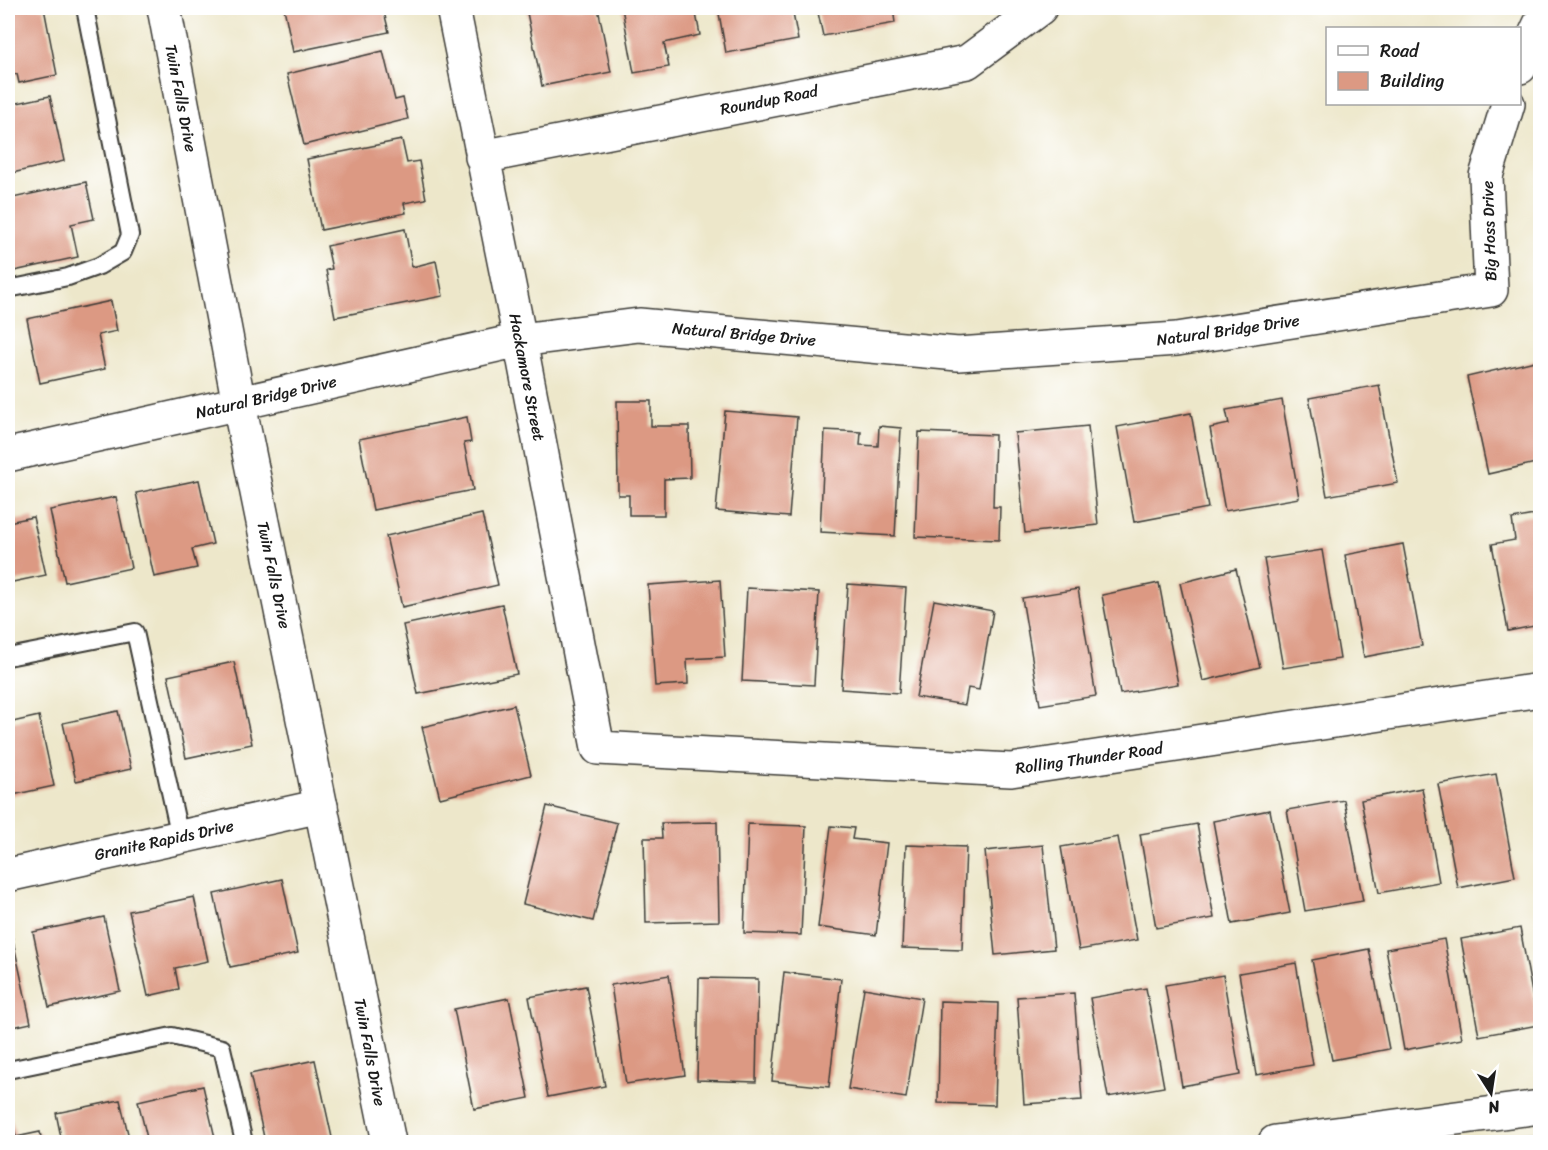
<svg xmlns="http://www.w3.org/2000/svg" width="1548" height="1150" font-family="Sriracha,sans-serif">
	<style>
		.green { fill: #b7d57b; stroke: #6a784c; stroke-width: 1.5 }
		.building { fill: #dc9983 }
		.lines { fill: none; stroke-linecap: round; stroke-linejoin: round }
		.service-casing { stroke: #3b3a36; stroke-width: 20 }
		.minor-casing { stroke: #3b3a36; stroke-width: 36 }
		.tertiary-casing { stroke: #3b3a36; stroke-width: 36 }
		.service { stroke: #fff; stroke-width: 16 }
		.minor { stroke: #fff; stroke-width: 33 }
		.tertiary { stroke: #fff; stroke-width: 33 }
		.labels { text-anchor: middle; dominant-baseline: central; stroke-width: 5; stroke-linejoin: round; paint-order: stroke }
		.street-label { font-size: 16px; fill: #1c1c1c; stroke: #fff }
	</style>
	<rect width="100%" height="100%" fill="#fff"/>
	<filter id="ink" filterUnits="userSpaceOnUse"><feTurbulence type="fractalNoise" baseFrequency=".0167" numOctaves="2"/><feDisplacementMap in="SourceGraphic" scale="12" xChannelSelector="R" yChannelSelector="G"/><feConvolveMatrix kernelMatrix="1 2 1 2 8 2 1 2 1" color-interpolation-filters="sRGB"/></filter>
	<filter id="wash" filterUnits="userSpaceOnUse"><feTurbulence type="fractalNoise" baseFrequency=".008" numOctaves="4" result="noise"/><feDisplacementMap in="SourceGraphic" scale="24" xChannelSelector="R" yChannelSelector="G"/><feGaussianBlur stdDeviation="1.35" result="paint"/><feColorMatrix in="noise" values="0 0 0 0 0 0 0 0 0 0 0 0 0 0 0 0 0 1.4 0 .05"/><feComposite in="paint" operator="in"/></filter>
	<g filter="url(#wash)">
		<rect width="100%" height="100%" fill="#ede7ca"/>
		<path class="green" d="M1540,1131V1142H1450Z"/>
		<g id="blocks">
			<path class="building" d="M8,8H44L57,75L19,83L17,74L8,76Z
				M284,8H383L389,32L293,52Z
				M526,8H598L611,72L542,86Z
				M622,8H695L700,35L664,43L669,67L634,73Z
				M718,8H792L798,40L726,53Z
				M817,8H893L895,23L823,36Z
				M383,51L395,100L403,98L408,119L304,145L287,74Z
				M50,96L64,161L8,174V105Z
				M402,140L407,163L419,161L426,199L404,203L406,213L321,230L307,159Z
				M86,182L94,219L71,224L78,257L14,271L8,241V199Z
				M405,229L412,267L436,261L443,296L335,317L326,270L332,269L327,246Z
				M111,301L117,331L98,335L105,369L40,383L27,319Z
				M1539,360L1540,368V462L1488,474L1467,377Z
				M1379,385L1398,483L1327,496L1309,398Z
				M1282,400L1299,498L1225,511L1210,428L1229,424L1226,410Z
				M617,401H651V426H689L690,478L664,479V515H629V495H618Z
				M725,411L797,417L789,517L716,511Z
				M1191,413L1208,508L1134,522L1117,427Z
				M467,417L471,442L464,443L473,490L373,510L359,439Z
				M879,426L901,428L895,536L820,532L825,430L861,432L860,445L878,446Z
				M1088,426L1098,525L1025,533L1015,433Z
				M919,432L995,435L993,507H1000L999,540L915,537Z
				M199,480L213,544L192,549L197,568L154,577L136,493Z
				M116,497L131,568L65,582L50,510Z
				M482,514L498,585L402,607L386,536Z
				M1540,514V625L1508,631L1492,544L1515,540L1512,519Z
				M33,517L46,575L8,583V522Z
				M1403,544L1422,646L1364,657L1345,555Z
				M1322,550L1340,659L1283,668L1264,559Z
				M1236,569L1260,667L1203,681L1180,583Z
				M720,580L725,657L687,659L688,684L655,686L648,585Z
				M1159,583L1178,684L1120,694L1102,595Z
				M848,584L906,588L899,693L841,689Z
				M747,588L819,592L814,685L742,681Z
				M1078,589L1096,696L1040,705L1022,598Z
				M934,600L993,611L979,690L968,688L965,705L916,697Z
				M502,604L517,674L418,694L403,625Z
				M234,662L252,744L186,758L168,676Z
				M514,705L531,775L440,798L422,727Z
				M118,711L131,769L76,781L63,723Z
				M39,716L54,786L8,796V723Z
				M1496,774L1515,877L1458,888L1438,784Z
				M1422,788L1439,882L1379,893L1361,800Z
				M1344,800L1363,901L1305,911L1287,810Z
				M547,806L617,823L593,921L523,904Z
				M1270,810L1290,913L1232,924L1213,821Z
				M717,822L719,921L646,923L644,838H662L661,823Z
				M748,824L806,826L801,935L744,933Z
				M1197,824L1214,918L1156,928L1140,834Z
				M831,826L854,828L852,839L887,843L876,935L818,927Z
				M1118,837L1137,940L1079,950L1061,847Z
				M906,845L966,847L962,950L902,948Z
				M1043,845L1054,949L995,955L985,851Z
				M282,879L298,953L230,967L214,894Z
				M194,897L208,961L175,968L179,989L148,996L129,911Z
				M104,917L120,991L49,1007L33,932Z
				M1520,928L1538,1025L1479,1036L1461,939Z
				M8,936H12L31,1023L8,1028Z
				M1444,939L1462,1039L1404,1050L1386,949Z
				M1369,949L1389,1049L1332,1060L1312,960Z
				M1296,963L1313,1065L1256,1075L1239,973Z
				M784,972L841,979L829,1087L772,1081Z
				M669,975L685,1075L626,1084L611,985Z
				M1223,975L1240,1075L1182,1086L1165,985Z
				M699,978L758,979L756,1082L697,1080Z
				M586,986L605,1086L548,1097L529,997Z
				M864,988L922,998L906,1098L848,1089Z
				M1146,988L1164,1087L1108,1097L1090,998Z
				M1074,993L1082,1100L1024,1104L1017,997Z
				M509,998L529,1098L474,1109L454,1009Z
				M940,1001L998,1003L995,1105L938,1103Z
				M315,1060L333,1142H265L250,1074Z
				M203,1086L216,1142H148L138,1101Z
				M120,1100L130,1142H62L56,1113Z
				M12,1121L16,1137L40,1132L42,1142H8V1122Z"/>
		</g>
	</g>
	<g filter="url(#ink)">
		<use href="#blocks" fill-opacity="0" stroke="#3b3a36" stroke-width="1.5"/>
		<g class="lines">
			<g class="service-casing">
				<path id="service" d="M8,289L68,277L99,266L123,252L130,235L85,8
					M8,657L135,632L180,837
					M8,1070L172,1036L222,1048L244,1142"/>
			</g>
			<g class="minor-casing">
				<path id="minor" d="M453,8L520,340L598,748L1011,770L1540,690
					M1520,67L1540,24
					M482,157L967,62L1040,8
					M8,455L520,340L639,325L958,354L1177,339L1491,290L1486,176L1508,104
					M8,875L321,806
					M1275,1142L1540,1107"/>
			</g>
			<g class="tertiary-casing">
				<path id="tertiary" d="M164,8L239,404L389,1142"/>
			</g>
			<use href="#service" class="service"/>
			<use href="#minor" class="minor"/>
			<use href="#tertiary" class="tertiary"/>
		</g>
	</g>
	<g class="labels">
		<g class="street-label">
			<text transform="translate(181 98) rotate(79)">Twin Falls Drive</text>
			<text transform="translate(769 100) rotate(-11)">Roundup Road</text>
			<text transform="translate(1489 231) rotate(-92)">Big Hoss Drive</text>
			<text transform="translate(1228 330) rotate(-8)">Natural Bridge Drive</text>
			<text transform="translate(744 334) rotate(5)">Natural Bridge Drive</text>
			<text transform="translate(527 377) rotate(79)">Hackamore Street</text>
			<text transform="translate(266 397) rotate(-13)">Natural Bridge Drive</text>
			<text transform="translate(274 575) rotate(78)">Twin Falls Drive</text>
			<text transform="translate(1089 758) rotate(-8)">Rolling Thunder Road</text>
			<text transform="translate(164 840) rotate(-12)">Granite Rapids Drive</text>
			<text transform="translate(370 1052) rotate(79)">Twin Falls Drive</text>
		</g>
	</g>
	<rect width="1548" height="1150" fill="none" stroke="#fff" stroke-width="30"/>
	<rect x="1326" y="27" width="195" height="78" fill="#ffffff" stroke="#a4a4a4" stroke-width="1.5"/>
	<rect x="1338" y="46" width="30" height="9" fill="#ffffff" stroke="#a4a4a4" stroke-width="1.5"/>
	<text x="1380" y="57" font-size="18" fill="#1c1c1c">Road</text>
	<rect x="1338" y="72" width="30" height="18" fill="#dc9983" stroke="#a4a4a4" stroke-width="1.5"/>
	<text x="1380" y="87" font-size="18" fill="#1c1c1c">Building</text>
	<g transform="translate(1491 1093) rotate(168)" stroke="#ffffff" stroke-width="4.5" paint-order="stroke">
	<path d="M0-4.5L10 22L0 15L-10 22Z" fill="#1c1c1c"/>
	<text y="-9" font-size="16" font-weight="bold" text-anchor="middle" fill="#1c1c1c">N</text>
	</g>
</svg>
